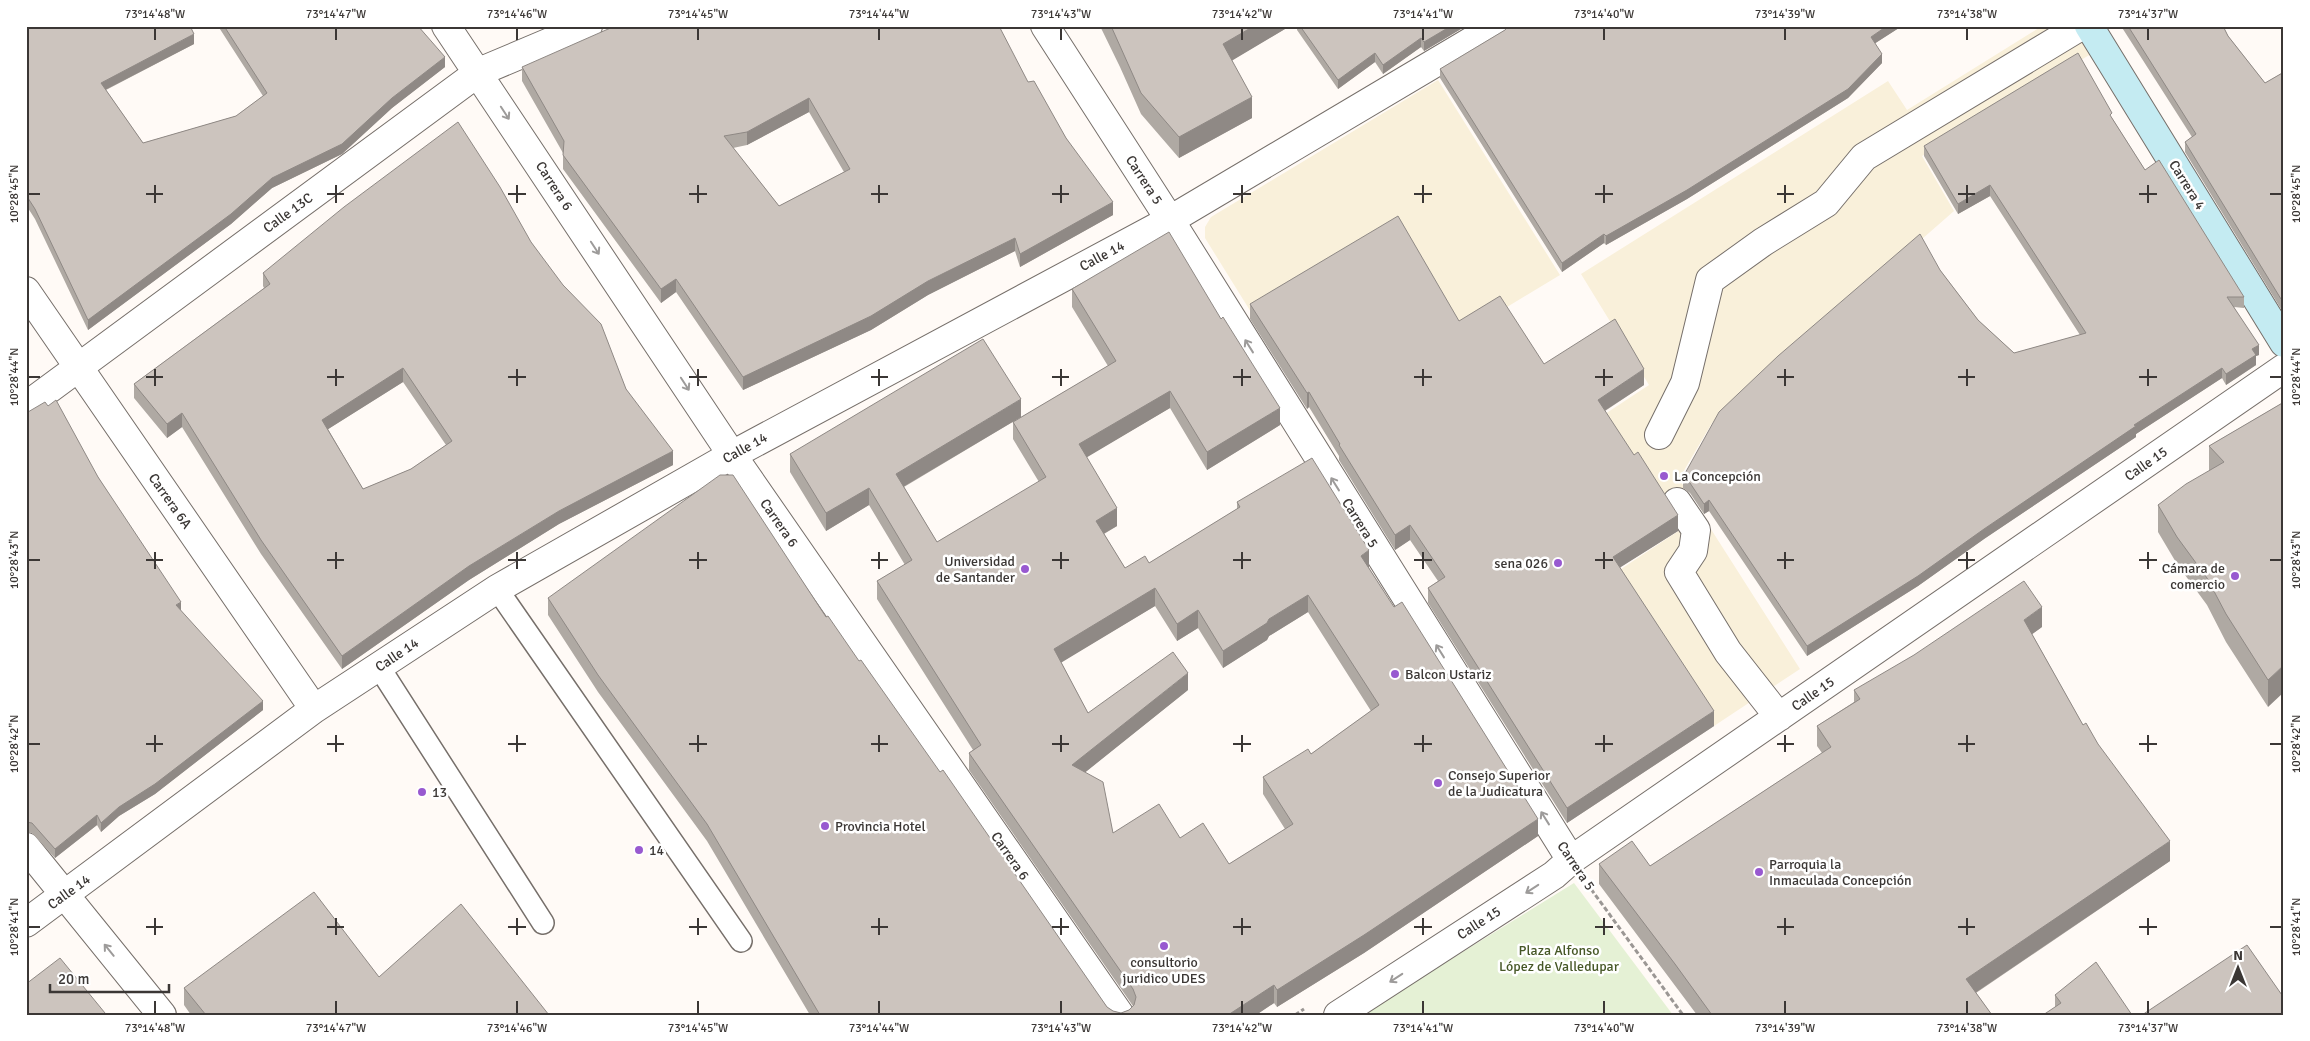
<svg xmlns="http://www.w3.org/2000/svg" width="2310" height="1041" font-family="Signika,sans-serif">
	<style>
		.commercial { fill: #f9f0da }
		.green { fill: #e5f1d5 }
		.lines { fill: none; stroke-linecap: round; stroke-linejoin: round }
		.lane-casing { stroke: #766f6a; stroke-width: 24 }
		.street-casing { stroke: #766f6a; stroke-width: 30 }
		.secondary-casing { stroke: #766f6a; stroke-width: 30 }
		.path { stroke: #9b9794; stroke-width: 3; stroke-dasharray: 5 2.5; stroke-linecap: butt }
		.lane { stroke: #fff; stroke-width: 21 }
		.street { stroke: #fff; stroke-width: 28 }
		.secondary { stroke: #c4ebf2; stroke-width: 28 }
		.wall { fill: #afa9a3; fill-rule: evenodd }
		.shaded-wall { fill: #8f8985 }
		.building { fill: #ccc4be; stroke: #8f8985; fill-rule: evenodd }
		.oneway { stroke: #9d9b9a }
		.ticks { fill: none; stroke: #3b3735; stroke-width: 2 }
		.poi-dot { fill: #9859d0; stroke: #fff; stroke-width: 2 }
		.labels { text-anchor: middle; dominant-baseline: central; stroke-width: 5; stroke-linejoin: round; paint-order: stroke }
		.street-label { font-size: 14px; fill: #3b3735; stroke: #fff }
		.poi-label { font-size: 14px; fill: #3b3735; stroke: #fff; text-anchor: start }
		.park-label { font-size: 14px; fill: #465726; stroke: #fff }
		.neatline { fill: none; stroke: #3b3735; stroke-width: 2 }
		.ticks-label { font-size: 12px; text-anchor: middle; fill: #3b3735 }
	</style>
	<rect width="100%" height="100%" fill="#fffaf6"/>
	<path class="commercial" d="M2042,26H2074L2091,54L1922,156L1954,211L1712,423L1679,479L1800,669L1714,726L1615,573L1680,530L1605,414L1649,385L1581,274L1888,81L1907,110Z
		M1438,80L1560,275L1459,336L1254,317L1205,238V227L1211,217Z"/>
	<path class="green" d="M1574,883L1673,1015H1361Z"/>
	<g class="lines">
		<g class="lane-casing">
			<path id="lane" d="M497,589L741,941
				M379,667L543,923"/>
		</g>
		<g class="street-casing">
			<path id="street" d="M446,26L732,455L1120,1015
				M1045,26L1170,220L1571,860
				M26,291L314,709
				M26,406L479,72L588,26
				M1659,435L1685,383L1710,280L1763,242L1826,203L1864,157L2081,26
				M1677,502L1696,530L1693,551L1679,572L1728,652L1779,717
				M26,847L162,1015
				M26,923L314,709L497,589L732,455L1170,220L1497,26
				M1338,1015L1554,875L1571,860L2284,368"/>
		</g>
		<g class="secondary-casing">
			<path id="secondary" d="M2089,26L2284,343"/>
		</g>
		<path class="path" d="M1591,889L1683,1015
			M1295,1015L1304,1009"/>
		<use href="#lane" class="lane"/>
		<use href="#street" class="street"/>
		<use href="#secondary" class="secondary"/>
	</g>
	<path class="wall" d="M26,26L194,44L106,90L143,143L236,116L263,96L218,26H418L445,67L392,108L342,154L272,188L231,224L88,330L35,219L26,205Z
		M1100,26H1290L1232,60L1252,118L1179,158L1141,114L1120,67Z
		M1297,26H1466L1424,51L1421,47L1383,74L1375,62L1338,89L1297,30Z
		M1509,26H1902L1875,43L1882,63L1848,98L1687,199L1606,245L1604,243L1562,272L1440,78V69L1505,30Z
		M2121,26H2223L2228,36L2265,83L2284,72V309H2281L2185,152V142L2192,137Z
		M522,67L1028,82L1066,138L1113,215L1020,267L1015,251L928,295L871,330L743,390L676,292L661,303L563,169V153L522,81ZM809,112L844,172L779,206L733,148L747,145Z
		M2112,118L2145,170L2244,297V308L2234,307L2259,355L2256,356V365L2226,385L2222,378L2136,434V437L1984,539L1918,586L1807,656L1709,511L1704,514L1690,493L1683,488V477L1940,270L1978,320L2014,353L2080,335L1990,196L1958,214L1924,156V146Z
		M531,242L626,389L673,465L559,524L469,580L342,669L261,554L182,427L167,438L134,398V384L264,288L263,286V273ZM403,382L446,445L411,469L363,489L328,429Z
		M1072,289L1280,425L1207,470L1170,408L1086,457L1117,526L1104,534L1125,568L1149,563L1237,509V502L1369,567V568L1538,836L1364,953L1277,1007L1274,1003L1256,1015H810L707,841L598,692L548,615V598L826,617L1107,1007L1113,1011L1121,1013L1129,1010L1133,1006L969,770V753L973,750L877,599V581L905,565L869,505L826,531L790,472V454L1021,417L904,487L937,542L1039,482L1013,439V422L1108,366L1072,307ZM1155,606L1177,641L1198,628L1223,668L1267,640L1269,636L1308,612L1371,711L1311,754L1263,777V794L1285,829L1229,864L1180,838L1113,833L1085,772L1188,690L1088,713L1061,662Z
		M1250,304L1459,321L1544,364L1644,385L1605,411L1678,531L1620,567L1714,726L1567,823L1428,603V588L1438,581L1410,540L1395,550L1339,460V456L1309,407L1307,409L1250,319Z
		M2284,402L2268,707L2226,642L2207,605L2177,564L2158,532V505L2209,471V446Z
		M26,412L98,477L181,611L263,710L155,794L119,816L101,832L97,825L55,858L32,833L26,832Z
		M2042,627L2032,634L2083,725L2170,861L1976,993L1992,1015H1697L1599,884V864L1650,866L1822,753L1817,746V726L1854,702V690Z
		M379,977L549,1015H191L184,1005V988Z
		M2055,995L2132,1015L2055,1007Z"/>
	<path class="shaded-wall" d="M1254,26H1290L1223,66V44Z
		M1451,26H1466L1424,51V42Z
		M1887,26H1902L1871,46V37Z
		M194,34V44L101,92V83Z
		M1421,38V47L1383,74V65Z
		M1375,53V62L1338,89V80Z
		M1882,54V63L1848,98L1687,199L1606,245V236Z
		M445,57V67L392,108L342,154L272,188L231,224L88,330V320L272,178L392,98Z
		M1252,97V118L1179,158V137Z
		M809,98V112L747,145V132Z
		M1990,185V196L1958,214V204Z
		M1113,202V215L1020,267V254Z
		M1604,234V243L1562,272V263Z
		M1015,238V251L928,295L871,330L743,390V377L928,281Z
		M676,279V292L661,303V289Z
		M2259,345V355L2256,356V365L2226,385V374L2252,349Z
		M403,368V382L322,433V420Z
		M2222,368V378L2136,434V437L1984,539L1918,586L1807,656V646L1984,529L2134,425Z
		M1644,369V385L1598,415V400Z
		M1170,391V408L1079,462V444Z
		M1309,392V407L1307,409V393Z
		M1021,399V417L896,491V474Z
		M1280,408V425L1207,470V452Z
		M182,413V427L167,438V424Z
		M673,451V465L559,524L469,580L342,669V656L469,566L559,511Z
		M869,488V505L826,531V513Z
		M1709,500V511L1704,514V504Z
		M1117,508V526L1096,538V521Z
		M1678,515V531L1613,572V557Z
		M1410,525V540L1395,550V535Z
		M1369,550V567L1361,573V556Z
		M1155,588V606L1054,667V649Z
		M1308,595V612L1269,636L1267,640L1223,668V651L1269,619Z
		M181,602V611L176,605Z
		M2042,607V627L2024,640V620Z
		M1198,610V628L1177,641V624Z
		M2284,665V692L2268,707V680Z
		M1188,673V690L1072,783V765Z
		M263,701V710L155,794L119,816L101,832V823L119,807Z
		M1714,711V726L1567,823V808Z
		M97,815V825L55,858V849Z
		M1538,819V836L1364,953L1277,1007V990Z
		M2170,841V861L1966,999V979Z
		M1274,985V1003L1256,1015H1228Z"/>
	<path class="building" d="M26,26H190L194,34L101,83L143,143L236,116L267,93L224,26H418L445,57L392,98L342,144L272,178L231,214L88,320L35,209L26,195Z
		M615,26H999L1028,82L1034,81L1066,138L1113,202L1020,254L1015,238L928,281L871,316L743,377L676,279L661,289L563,155L564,141L522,67ZM809,98L850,169L779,206L724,136L747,132Z
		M1111,26H1254L1223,44L1252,97L1179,137L1141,93L1120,46Z
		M1300,26H1451L1424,42L1421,38L1383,65L1375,53L1338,80Z
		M1509,26H1887L1871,37L1882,54L1848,89L1687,190L1606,236L1604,234L1562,263L1440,69L1505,30Z
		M2128,26H2223L2228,36L2265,83L2284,72V299H2281L2185,142L2196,134Z
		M2078,53L2112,113L2110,115L2145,170L2159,160L2244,297H2227L2259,345L2252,349L2256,355L2226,374L2222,368L2134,425L2136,426L1984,529L1918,576L1807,646L1709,500L1704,504L1690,483L1683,477L1719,412L1778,356L1920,234L1940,270L1978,320L2014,353L2086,333L1990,185L1958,204L1924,146Z
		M458,122L500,187L531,242L563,285L601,324L626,389L673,451L559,511L469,566L342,656L261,540L182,413L167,424L134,384L270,284L263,273L344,207ZM403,368L452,441L411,469L363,489L322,420Z
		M1398,216L1459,321L1500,296L1544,364L1615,319L1644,369L1598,400L1634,455L1638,452L1678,515L1613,557L1714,711L1567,808L1428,588L1445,577L1410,525L1395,535L1339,445L1340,444L1309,392L1307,393L1250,304Z
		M1169,232L1221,319L1223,317L1280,408L1207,452L1170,391L1079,444L1117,508L1096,521L1125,568L1145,556L1149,563L1240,507L1237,502L1312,458L1369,550L1361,556L1394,607L1402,602L1538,819L1364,935L1277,990L1274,985L1228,1015H820L707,824L598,675L548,598L720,475H733L826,617L828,616L859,661L861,660L940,772L943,770L1107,1007L1113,1011L1121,1013L1129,1010L1134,1005L1136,997L1133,989L969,753L981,745L877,581L912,560L869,488L826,513L790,454L983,339L1021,399L896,474L937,542L1046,477L1013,422L1116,361L1072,289ZM1155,588L1177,624L1198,610L1223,651L1267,623L1269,619L1308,595L1379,705L1311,754L1308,749L1263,777L1293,824L1229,864L1203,823L1180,838L1159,804L1113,833L1103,782L1072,765L1188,673L1173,652L1088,713L1054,649Z
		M56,400L98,477L181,602L176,605L263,701L155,784L119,807L101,823L97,815L55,849L32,823L26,822V412H28L45,402L48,406Z
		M2284,402V665L2268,680L2226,614L2207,578L2177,537L2158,505L2186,484L2224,462L2209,446Z
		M2024,581L2042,607L2024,620L2083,725L2086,723L2098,744L2170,841L1966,979L1992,1015H1712L1675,964L1599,864L1632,841L1650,866L1831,747L1817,726L1860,699L1854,690L1914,655Z
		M314,892L379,977L461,904L549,1015H206L184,988Z
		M2247,945L2284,998V1015H2142Z
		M60,958L105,1013L107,1015H26V984Z
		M2096,962L2132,1015H2043L2061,1003L2055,995Z"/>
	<defs><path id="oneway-shaft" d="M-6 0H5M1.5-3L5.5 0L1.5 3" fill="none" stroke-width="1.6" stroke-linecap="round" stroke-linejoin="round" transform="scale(1.25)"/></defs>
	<g class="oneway">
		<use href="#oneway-shaft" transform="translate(505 113) rotate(57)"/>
		<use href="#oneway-shaft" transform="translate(595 248) rotate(57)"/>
		<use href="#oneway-shaft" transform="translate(1249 346) rotate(-122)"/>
		<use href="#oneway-shaft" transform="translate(685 384) rotate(57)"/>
		<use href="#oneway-shaft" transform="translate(1335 484) rotate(-122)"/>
		<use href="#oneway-shaft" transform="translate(1440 651) rotate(-122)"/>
		<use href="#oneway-shaft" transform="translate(1545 818) rotate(-122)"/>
		<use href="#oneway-shaft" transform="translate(1532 889) rotate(147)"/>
		<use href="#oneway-shaft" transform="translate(109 950) rotate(-129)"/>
		<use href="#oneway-shaft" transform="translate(1396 978) rotate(147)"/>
	</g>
	<path class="ticks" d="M155,28V40M336,28V40M517,28V40M698,28V40M879,28V40M1061,28V40M1242,28V40M1423,28V40M1604,28V40M1785,28V40M1967,28V40M2148,28V40M155,185V203M336,185V203M517,185V203M698,185V203M879,185V203M1061,185V203M1242,185V203M1423,185V203M1604,185V203M1785,185V203M1967,185V203M2148,185V203M28,194H40M146,194H163M327,194H344M508,194H526M689,194H707M871,194H888M1052,194H1069M1233,194H1251M1414,194H1432M1595,194H1613M1777,194H1794M1958,194H1975M2139,194H2157M2270,194H2282M155,369V386M336,369V386M517,369V386M698,369V386M879,369V386M1061,369V386M1242,369V386M1423,369V386M1604,369V386M1785,369V386M1967,369V386M2148,369V386M28,377H40M146,377H163M327,377H344M508,377H526M689,377H707M871,377H888M1052,377H1069M1233,377H1251M1414,377H1432M1595,377H1613M1777,377H1794M1958,377H1975M2139,377H2157M2270,377H2282M155,552V569M336,552V569M517,552V569M698,552V569M879,552V569M1061,552V569M1242,552V569M1423,552V569M1604,552V569M1785,552V569M1967,552V569M2148,552V569M28,560H40M146,560H163M327,560H344M508,560H526M689,560H707M871,560H888M1052,560H1069M1233,560H1251M1414,560H1432M1595,560H1613M1777,560H1794M1958,560H1975M2139,560H2157M2270,560H2282M155,735V752M336,735V752M517,735V752M698,735V752M879,735V752M1061,735V752M1242,735V752M1423,735V752M1604,735V752M1785,735V752M1967,735V752M2148,735V752M28,744H40M146,744H163M327,744H344M508,744H526M689,744H707M871,744H888M1052,744H1069M1233,744H1251M1414,744H1432M1595,744H1613M1777,744H1794M1958,744H1975M2139,744H2157M2270,744H2282M155,918V935M336,918V935M517,918V935M698,918V935M879,918V935M1061,918V935M1242,918V935M1423,918V935M1604,918V935M1785,918V935M1967,918V935M2148,918V935M28,927H40M146,927H163M327,927H344M508,927H526M689,927H707M871,927H888M1052,927H1069M1233,927H1251M1414,927H1432M1595,927H1613M1777,927H1794M1958,927H1975M2139,927H2157M2270,927H2282M155,1001V1014M336,1001V1014M517,1001V1014M698,1001V1014M879,1001V1014M1061,1001V1014M1242,1001V1014M1423,1001V1014M1604,1001V1014M1785,1001V1014M1967,1001V1014M2148,1001V1014"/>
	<g class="poi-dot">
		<circle cx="1664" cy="476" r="5"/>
		<circle cx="1558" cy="563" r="5"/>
		<circle cx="1025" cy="569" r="5"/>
		<circle cx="2235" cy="576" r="5"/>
		<circle cx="1395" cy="674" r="5"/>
		<circle cx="1438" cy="783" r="5"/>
		<circle cx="422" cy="792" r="5"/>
		<circle cx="825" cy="826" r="5"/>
		<circle cx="639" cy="850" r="5"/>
		<circle cx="1759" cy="872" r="5"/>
		<circle cx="1164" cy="946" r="5"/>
	</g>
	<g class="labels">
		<g class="street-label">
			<text transform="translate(1144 180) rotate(57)">Carrera 5</text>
			<text transform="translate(2187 185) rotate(58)">Carrera 4</text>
			<text transform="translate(554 186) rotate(57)">Carrera 6</text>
			<text transform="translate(288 213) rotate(-36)">Calle 13C</text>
			<text transform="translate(1102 256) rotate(-28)">Calle 14</text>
			<text transform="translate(745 448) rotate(-29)">Calle 14</text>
			<text transform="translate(2146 464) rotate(-35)">Calle 15</text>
			<text transform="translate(170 501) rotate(55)">Carrera 6A</text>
			<text transform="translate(779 523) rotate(55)">Carrera 6</text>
			<text transform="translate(1360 523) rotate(58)">Carrera 5</text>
			<text transform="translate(397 655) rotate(-34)">Calle 14</text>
			<text transform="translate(1813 694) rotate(-35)">Calle 15</text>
			<text transform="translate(1010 856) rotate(55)">Carrera 6</text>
			<text transform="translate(1576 866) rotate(56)">Carrera 5</text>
			<text transform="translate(69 892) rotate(-36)">Calle 14</text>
			<text transform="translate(1479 923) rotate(-33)">Calle 15</text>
		</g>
		<g class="poi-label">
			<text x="1674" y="476">La Concepción</text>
			<text x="1015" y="561" text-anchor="end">Universidad<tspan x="1015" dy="16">de Santander</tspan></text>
			<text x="1548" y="563" text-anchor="end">sena 026</text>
			<text x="2225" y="568" text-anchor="end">Cámara de<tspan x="2225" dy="16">comercio</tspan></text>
			<text x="1405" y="674">Balcon Ustariz</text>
			<text x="1448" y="775">Consejo Superior<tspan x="1448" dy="16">de la Judicatura</tspan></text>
			<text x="432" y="792">13</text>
			<text x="835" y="826">Provincia Hotel</text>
			<text x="649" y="850">14</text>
			<text x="1769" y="864">Parroquia la<tspan x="1769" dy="16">Inmaculada Concepción</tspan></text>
			<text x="1164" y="962" text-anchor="middle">consultorio<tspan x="1164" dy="16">juridico UDES</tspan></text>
		</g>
		<g class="park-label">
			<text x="1559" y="950">Plaza Alfonso<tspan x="1559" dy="16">López de Valledupar</tspan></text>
		</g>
	</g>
	<rect width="2310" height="1041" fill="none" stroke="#ffffff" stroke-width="55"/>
	<g transform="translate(2238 968)" stroke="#ffffff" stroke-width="4" paint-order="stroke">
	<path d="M0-4L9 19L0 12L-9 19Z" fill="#3b3735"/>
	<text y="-8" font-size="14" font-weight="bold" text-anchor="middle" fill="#3b3735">N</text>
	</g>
	<path d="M50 984v8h119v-8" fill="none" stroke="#3b3735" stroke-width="2.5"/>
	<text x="58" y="984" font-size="15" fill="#3b3735" stroke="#ffffff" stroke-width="4" paint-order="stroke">20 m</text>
	<rect x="28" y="28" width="2254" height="986" class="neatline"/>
	<g class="ticks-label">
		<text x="155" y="18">73°14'48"W</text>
		<text x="336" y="18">73°14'47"W</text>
		<text x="517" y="18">73°14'46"W</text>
		<text x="698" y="18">73°14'45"W</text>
		<text x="879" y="18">73°14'44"W</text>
		<text x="1061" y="18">73°14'43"W</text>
		<text x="1242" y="18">73°14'42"W</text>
		<text x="1423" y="18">73°14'41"W</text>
		<text x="1604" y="18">73°14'40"W</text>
		<text x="1785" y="18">73°14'39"W</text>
		<text x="1967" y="18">73°14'38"W</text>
		<text x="2148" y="18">73°14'37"W</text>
		<text transform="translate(14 194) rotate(-90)" y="4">10°28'45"N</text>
		<text transform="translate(2296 194) rotate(-90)" y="4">10°28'45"N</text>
		<text transform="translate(14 377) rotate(-90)" y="4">10°28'44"N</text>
		<text transform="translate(2296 377) rotate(-90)" y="4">10°28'44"N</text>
		<text transform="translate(14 560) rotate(-90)" y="4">10°28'43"N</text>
		<text transform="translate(2296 560) rotate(-90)" y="4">10°28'43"N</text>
		<text transform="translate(14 744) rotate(-90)" y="4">10°28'42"N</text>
		<text transform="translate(2296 744) rotate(-90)" y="4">10°28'42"N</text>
		<text transform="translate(14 927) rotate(-90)" y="4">10°28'41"N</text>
		<text transform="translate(2296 927) rotate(-90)" y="4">10°28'41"N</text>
		<text x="155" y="1032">73°14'48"W</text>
		<text x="336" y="1032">73°14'47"W</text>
		<text x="517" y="1032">73°14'46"W</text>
		<text x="698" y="1032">73°14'45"W</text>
		<text x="879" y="1032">73°14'44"W</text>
		<text x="1061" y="1032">73°14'43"W</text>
		<text x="1242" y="1032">73°14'42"W</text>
		<text x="1423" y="1032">73°14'41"W</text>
		<text x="1604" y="1032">73°14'40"W</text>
		<text x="1785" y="1032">73°14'39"W</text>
		<text x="1967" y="1032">73°14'38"W</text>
		<text x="2148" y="1032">73°14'37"W</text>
	</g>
</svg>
